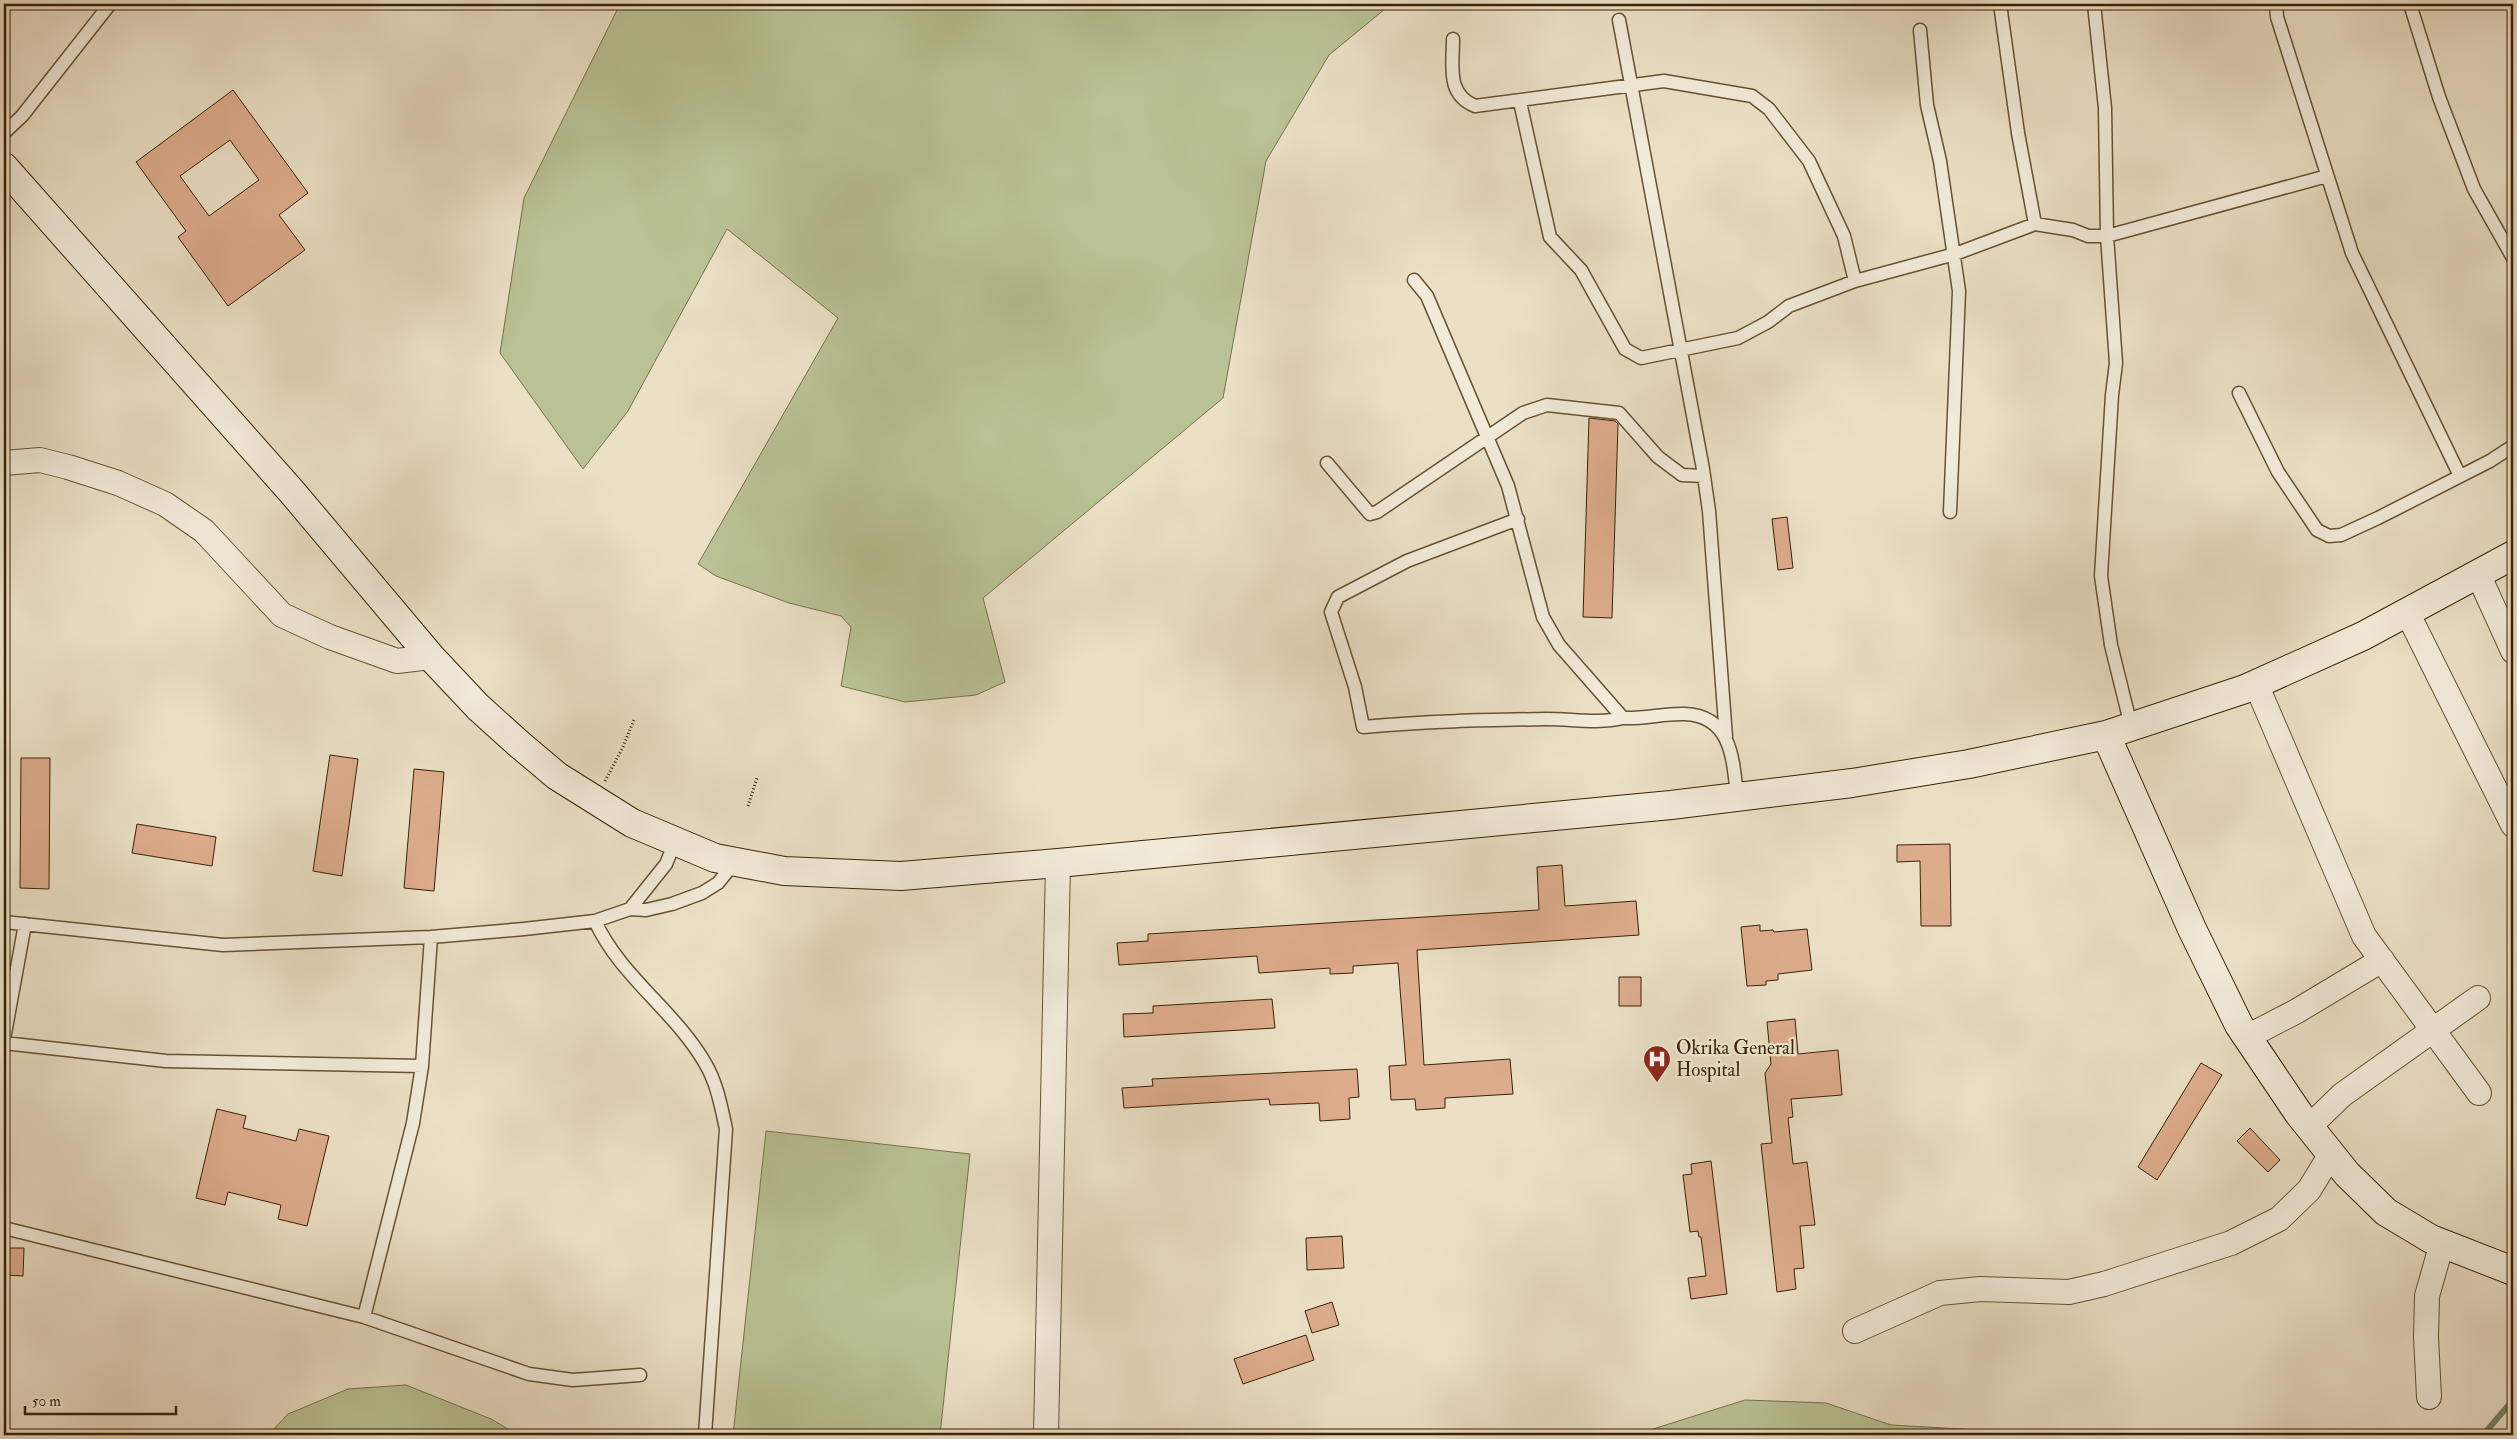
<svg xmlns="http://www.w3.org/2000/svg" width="2517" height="1439" font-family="'IM FELL Double Pica',serif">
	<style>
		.green { fill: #b9c294; stroke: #79724b }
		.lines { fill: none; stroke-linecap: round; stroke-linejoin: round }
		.stream { stroke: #737f6c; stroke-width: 6 }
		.building { fill: #ddac8d; stroke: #392202; fill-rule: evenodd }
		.lane-casing { stroke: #665233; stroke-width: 15 }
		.street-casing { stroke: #665233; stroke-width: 26 }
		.secondary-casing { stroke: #392202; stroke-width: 30 }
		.path { stroke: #392202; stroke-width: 3; stroke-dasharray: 1 2.5; stroke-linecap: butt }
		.lane { stroke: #f2ebda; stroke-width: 12 }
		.street { stroke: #f2ebda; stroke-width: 24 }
		.secondary { stroke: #f2ebda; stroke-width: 28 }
		.labels { text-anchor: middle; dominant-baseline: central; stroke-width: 4.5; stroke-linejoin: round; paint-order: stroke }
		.poi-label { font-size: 19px; fill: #392202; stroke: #f2ebda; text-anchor: start }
	</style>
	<rect width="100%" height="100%" fill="#ebe0c6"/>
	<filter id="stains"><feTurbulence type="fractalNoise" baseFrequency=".004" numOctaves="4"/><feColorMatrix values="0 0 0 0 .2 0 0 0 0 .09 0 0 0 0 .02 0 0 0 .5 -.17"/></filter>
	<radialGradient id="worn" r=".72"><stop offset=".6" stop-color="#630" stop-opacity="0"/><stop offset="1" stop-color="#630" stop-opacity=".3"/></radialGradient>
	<path class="green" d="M620,4H1391L1329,55L1266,161L1223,398L983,598L1005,682L976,695L905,702L841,686L851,627L841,616L789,603L716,576L698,564L838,318L727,229L628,411L583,469L500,353L524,198Z
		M766,1131L970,1154L940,1435H733Z
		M406,1385L491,1419L518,1435H268L288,1414L348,1389Z
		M1745,1400L1826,1403L1891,1425L2069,1435H1634Z"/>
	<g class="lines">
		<path class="stream" d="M2483,1435L2513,1400"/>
	</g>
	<path class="building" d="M233,90L308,193L279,215L305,250L228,306L178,237L186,231L136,162ZM230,140L259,180L209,216L180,176Z
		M1589,418L1615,421L1618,424L1612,618L1583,617Z
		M1787,517L1793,568L1778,570L1772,519Z
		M330,755L358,759L342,876L313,871Z
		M21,758H50L49,889L20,888Z
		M414,769L444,772L434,891L404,888Z
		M137,824L216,837L212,866L132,853Z
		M1950,844L1951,926H1921L1920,861L1897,862V845Z
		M1562,865L1565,906L1636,901L1639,935L1417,950L1424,1065L1510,1059L1513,1094L1445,1098V1108L1416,1110L1415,1099L1391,1100L1389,1066L1406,1065L1398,963L1353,966V973L1330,974V968L1259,973L1257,956L1119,965L1117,943L1148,941V934L1539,910L1537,867Z
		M1760,925V931L1773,930L1774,932L1807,929L1812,970L1778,974V980L1766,981V985L1747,986L1741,927Z
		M1619,977H1641V1006H1619Z
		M1272,999L1275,1028L1124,1037L1123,1014L1153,1013V1006Z
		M1795,1019L1798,1054L1838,1050L1842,1095L1791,1099L1793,1117L1788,1118L1793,1164L1807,1162L1815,1225L1800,1226L1804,1268L1794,1269L1796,1289L1777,1292L1761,1144L1772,1143L1765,1073L1771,1064L1767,1022Z
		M2201,1063L2222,1075L2157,1180L2138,1167Z
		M1357,1069L1359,1097L1349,1098L1350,1119L1320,1121L1319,1103L1270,1105L1269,1099L1124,1108L1122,1088L1153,1086L1152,1079Z
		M217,1109L246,1116L243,1128L296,1141L299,1129L329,1136L307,1226L278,1219L281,1205L228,1192L225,1205L196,1198Z
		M2250,1128L2280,1160L2268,1172L2237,1141Z
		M1711,1161L1727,1294L1691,1299L1688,1278L1706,1276L1701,1237H1699L1698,1231L1690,1232L1683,1175L1692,1174L1691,1164Z
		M1342,1236L1344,1268L1307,1270L1306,1238Z
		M4,1248H24L23,1276L4,1275Z
		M1332,1302L1339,1325L1312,1333L1305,1311Z
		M1306,1335L1314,1360L1243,1384L1234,1359Z"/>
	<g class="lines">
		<g class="lane-casing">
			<path id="lane" d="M2000,4L2018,133L2035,224
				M2094,4L2105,108L2107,236L2116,363L2112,395L2101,576L2111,645L2131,726
				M2276,4L2277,17L2352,253L2460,476
				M2410,4L2439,97L2474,189L2513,258
				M1619,20L1703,469L1709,511L1726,737
				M1920,30L1927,105L1940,161L1959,291L1950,512
				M1453,39C1453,66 1446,94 1475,106L1664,81L1752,96L1769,109L1809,161L1844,236L1855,281
				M1520,102L1550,237L1581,270L1625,349L1641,358L1738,338L1768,322L1789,306L1855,281L1955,254L2035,224L2073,230L2088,236H2107L2327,176
				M4,133L22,116L110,4
				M1414,280L1427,296L1508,486L1543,617L1559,645L1623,718C1645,719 1665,713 1685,714C1732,716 1733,760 1737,796
				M2239,393L2278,472L2317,530L2329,536L2341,535L2378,518L2490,461L2513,446
				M1327,463L1370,514L1377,512L1523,413L1547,405L1619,413L1658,457L1682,475L1704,476
				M1518,519L1407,561L1338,597L1331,612L1355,687L1363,727C1424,721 1486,720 1547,719C1573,719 1598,724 1623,718
				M630,909L666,864L675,842
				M595,921C620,976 675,1011 705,1063C717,1083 721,1106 726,1129L705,1435
				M4,922L223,945L431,937L524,929L595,921L630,909L646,910L672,904L702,893L718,883L735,862
				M4,1039L25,924
				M4,1043L166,1061L422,1066
				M4,1228L364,1317L529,1374L573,1380L640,1375
				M364,1317L413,1123L422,1066L431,937"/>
		</g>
		<g class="street-casing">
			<path id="street" d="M4,463L40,460L68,467L118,483L165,504L204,531L282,615L330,637L397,661L431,657
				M2478,574L2513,651
				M2407,612L2513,825
				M2256,684L2364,936L2479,1093
				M2247,1037L2297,1011L2382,960
				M2309,1127L2342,1095L2478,998
				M1855,1331L1940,1293L1980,1289L2069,1292L2104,1284L2231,1243L2279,1219L2309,1190L2331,1154
				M2429,1397L2426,1337L2427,1296L2442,1243
				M1046,1435L1058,863"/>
		</g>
		<g class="secondary-casing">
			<path id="secondary" d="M4,167L292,492L431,657L478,707L519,744L557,776L632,823L715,858L784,871L901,876L1058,863L1671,805L1852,783L1969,764L2106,735L2245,689L2363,636L2513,555
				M2106,735L2192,929L2239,1025L2299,1114L2347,1174L2386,1212L2431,1239L2513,1271"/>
		</g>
		<path class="path" d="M605,781L622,749L634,720
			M748,806L757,778"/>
		<use href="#lane" class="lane"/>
		<use href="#street" class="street"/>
		<use href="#secondary" class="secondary"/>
	</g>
	<defs>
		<g id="hospital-pin" transform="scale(1.4375)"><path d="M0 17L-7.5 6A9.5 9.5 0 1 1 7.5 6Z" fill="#8f2418" stroke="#f2ebda"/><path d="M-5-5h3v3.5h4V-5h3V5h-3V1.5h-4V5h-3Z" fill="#fff"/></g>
	</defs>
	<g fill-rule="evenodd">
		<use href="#hospital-pin" x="1657" y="1059"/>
	</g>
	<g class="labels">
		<g class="poi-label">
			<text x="1676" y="1048">Okrika General<tspan x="1676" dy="22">Hospital</tspan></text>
		</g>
	</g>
	<rect width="2517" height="1439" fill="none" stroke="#ebe0c6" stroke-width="20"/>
	<rect x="5" y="5" width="2507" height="1429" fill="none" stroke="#392202" stroke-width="2.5"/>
	<rect x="10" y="10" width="2497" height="1419" fill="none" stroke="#392202"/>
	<path d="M25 1406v8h151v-8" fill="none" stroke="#392202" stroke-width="2.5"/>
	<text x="32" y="1406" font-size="15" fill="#392202" stroke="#f2ebda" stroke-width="4" paint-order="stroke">50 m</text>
	<rect width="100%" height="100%" filter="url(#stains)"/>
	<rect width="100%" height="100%" fill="url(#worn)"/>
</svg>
